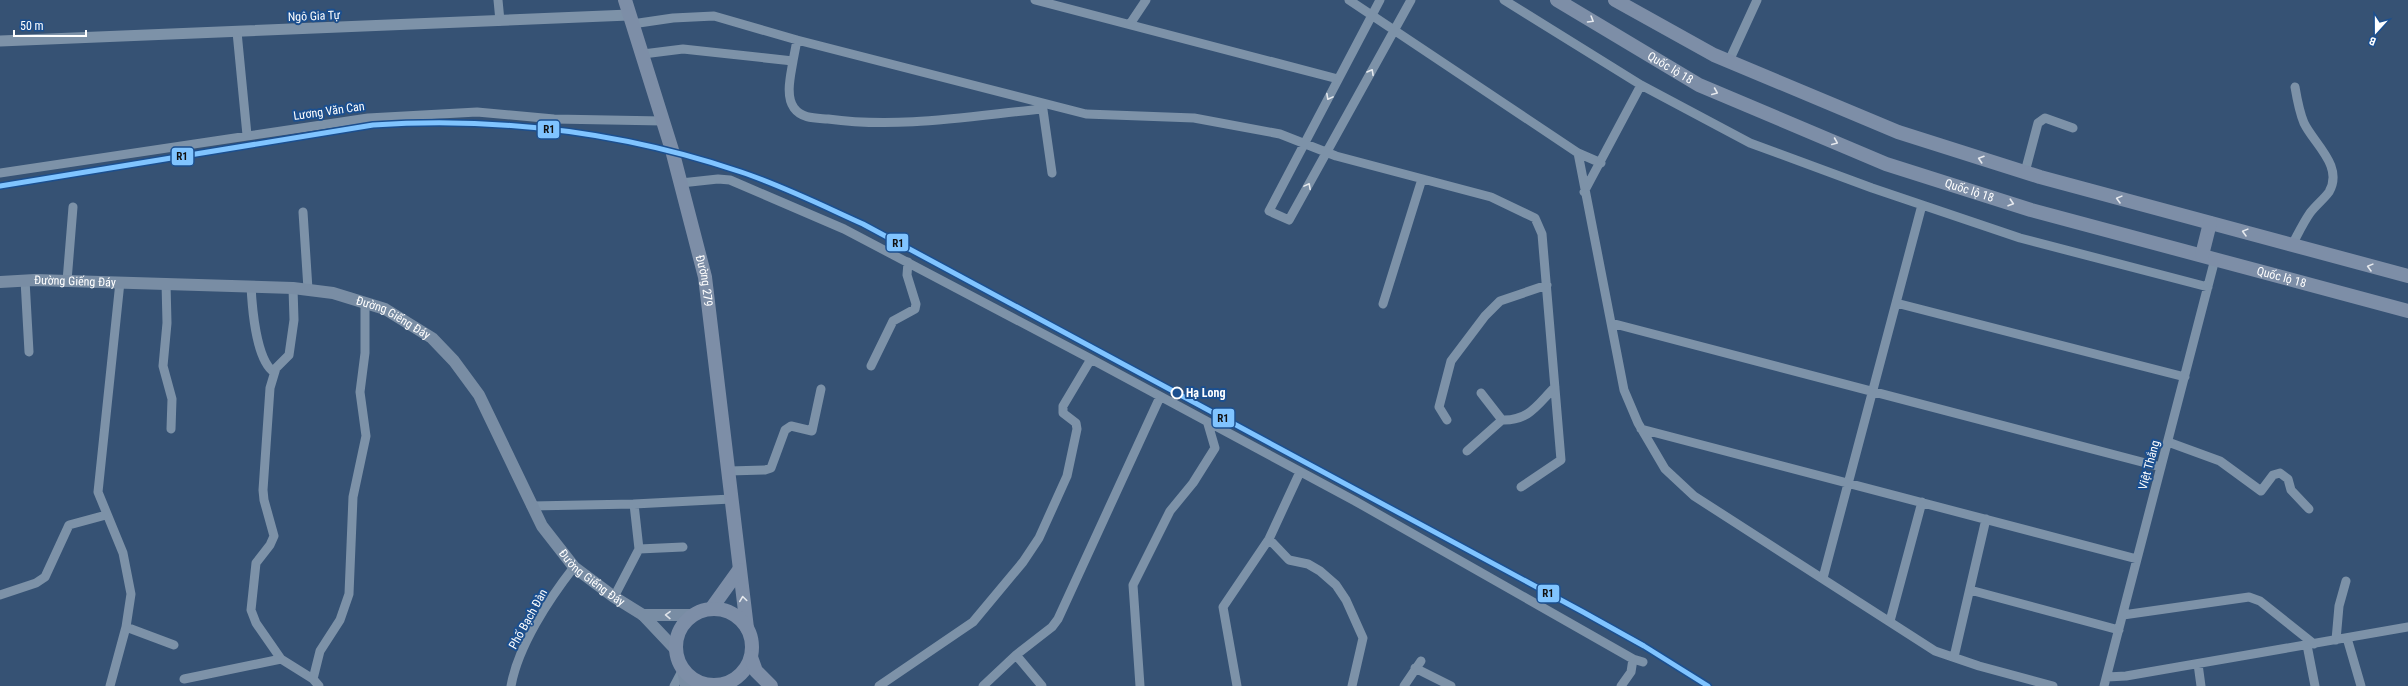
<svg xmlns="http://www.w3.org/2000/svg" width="2408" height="686" font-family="'Roboto Condensed',sans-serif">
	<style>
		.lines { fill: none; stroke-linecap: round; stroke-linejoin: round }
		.minor { stroke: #7d92a8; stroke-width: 9 }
		.tertiary { stroke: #7d92a8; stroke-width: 11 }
		.secondary { stroke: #798da4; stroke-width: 12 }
		.primary { stroke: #7d8ea7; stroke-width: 14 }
		.rail-1-casing { stroke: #1b4f8f; stroke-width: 8 }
		.rail-1 { stroke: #80c4ff; stroke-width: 5 }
		.oneway { stroke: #e5e8ed }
		.oneway2 { stroke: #e5e9ee }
		.oneway3 { stroke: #dee2e8 }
		.stop-dot { fill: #1b4f8f; stroke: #fff; stroke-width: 2 }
		.labels { text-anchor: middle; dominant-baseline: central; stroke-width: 4; stroke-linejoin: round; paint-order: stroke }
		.street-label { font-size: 12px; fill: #fff; stroke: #1b4f8f }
		.stop-label { font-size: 12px; font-weight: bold; fill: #fff; stroke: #1b4f8f; text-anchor: start }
		.line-badge { stroke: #1b4f8f; stroke-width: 1.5 }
		.pale-badge-label { font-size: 11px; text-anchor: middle; font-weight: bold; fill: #111 }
	</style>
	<rect width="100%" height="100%" fill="#365274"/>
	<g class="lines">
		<path class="minor" d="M498,0L500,21
			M1035,0L1338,79
			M1349,0L1578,153L1601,163
			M1380,0L1269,211L1289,220L1411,0
			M1504,0L1641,85L1750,143L1872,188L2020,238L2208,287
			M632,24L673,18L714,16L797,40
			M1130,24L1146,0
			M237,32L247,135
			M643,54L683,49L793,61L797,40L1086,114L1194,118L1280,134L1336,156L1491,197L1535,218L1542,234L1561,460L1521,487
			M793,61C791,74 785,96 794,108C802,119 816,118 828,119C899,129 971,116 1042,109
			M1729,61L1757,0
			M1042,103L1052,173
			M1578,153L1624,390L1638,423L1665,469L1694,496L1935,651L1979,666L2053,686
			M2025,172L2038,123L2045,118L2073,128
			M0,173L368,118L477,112L554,119L663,121
			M681,183L718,179L730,180L844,229L1091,359L1355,501L1633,659L1643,662
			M1584,192L1641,85
			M303,212L308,289
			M2292,245C2298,234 2303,223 2310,213C2316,205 2324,199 2329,192C2344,166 2314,144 2304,123C2299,111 2297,99 2295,87
			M25,280L29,352
			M67,281L73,207
			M166,283L167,323L163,366L172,399L171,429
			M251,286C252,306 256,360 274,372
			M293,288L294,320L289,355L276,368L270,388L263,490L264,500L274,536L270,545L256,563L251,610L256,623L281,659L313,679L319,686
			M1896,303L2185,377
			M1383,304L1422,179
			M1611,323L2161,467
			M871,366L893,321L915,309L916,304L907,275L908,262
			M1481,393L1502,420
			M1447,420L1439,407L1451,361L1485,316L1500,301L1547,285
			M1641,429L2137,559
			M2168,442L2220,461L2261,491L2273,475L2280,473L2288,479L2291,490L2309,509
			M1467,451L1502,420C1529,421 1537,405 1555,387
			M729,471L765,470L771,468L785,430L791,426L812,431L821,389
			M531,506L634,504L731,499
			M1269,539L1289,560L1308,564L1320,571L1336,585L1346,600L1363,638L1352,686
			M639,549L683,547
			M1823,578L1922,205
			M1970,590L2119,630
			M0,595L36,583L45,577L69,525L106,515
			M614,597L639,549L634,504
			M2123,615L2249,597L2260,601L2314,644
			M1890,621L1922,502
			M126,627L174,645
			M2347,638L2361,686
			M2336,640L2339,606L2346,581
			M2307,645L2315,686
			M1016,655L1042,686
			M1954,657L1986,519
			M2198,664L2201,686
			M1415,668L1451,686
			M2107,677L2126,676L2408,627
			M184,679L281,659
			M313,679L320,651L340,620L349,594L353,497L366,436L360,392L365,353V303
			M110,686L126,627L131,594L123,553L98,492L120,282
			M511,686C518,646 549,599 574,567
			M674,686L683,669
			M879,686L973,622L1023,562L1039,538L1067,476L1077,429L1076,423L1063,413V406L1091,359
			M983,686L1016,655L1052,627L1058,619L1160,397
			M1140,686L1133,585L1170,511L1193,483L1215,448L1208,424
			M1237,686L1223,607L1269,539L1300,472
			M1404,686L1421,661
			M1621,686L1631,672L1633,659
			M2104,686L2215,259"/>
		<path class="tertiary" d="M0,41L629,15"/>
		<g class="secondary">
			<path id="s1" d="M0,282L35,280L293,288L333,293L385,309L432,338L454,361L479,395L542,526L574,567L614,597L643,615L676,650"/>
			<path d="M643,615H693"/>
			<path d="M683,669L686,686"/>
			<path d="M718,686L720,684"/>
		</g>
		<g class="primary">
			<path id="s2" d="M625,0L672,150L705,277L747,628"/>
			<path id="s3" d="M1557,0L1699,85L1886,164L2031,210L2408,311"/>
			<path d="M1615,0L1714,55L1898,132L2040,177L2408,276"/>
			<path d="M2202,255L2210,223"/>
			<path d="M711,609L739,570"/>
			<circle cx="714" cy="647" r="38"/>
			<path d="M751,657L756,671L771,686"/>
		</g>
		<g class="rail-1-casing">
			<path id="rail-1" d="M0,186L373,125C497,117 623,132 741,172C783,186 823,206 863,224L1583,612L1644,646L1708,686"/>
		</g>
		<use href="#rail-1" class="rail-1"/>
	</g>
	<defs><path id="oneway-chevron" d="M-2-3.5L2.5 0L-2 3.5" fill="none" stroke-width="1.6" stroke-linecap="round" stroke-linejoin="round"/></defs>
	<g class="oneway">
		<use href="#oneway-chevron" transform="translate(1591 20) rotate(31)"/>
		<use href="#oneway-chevron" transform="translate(1715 92) rotate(23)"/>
		<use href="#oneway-chevron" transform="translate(1835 142) rotate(23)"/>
		<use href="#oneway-chevron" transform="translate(1981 159) rotate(-162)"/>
		<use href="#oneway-chevron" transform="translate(2119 199) rotate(-165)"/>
		<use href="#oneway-chevron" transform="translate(2011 203) rotate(18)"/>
		<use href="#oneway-chevron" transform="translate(2245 232) rotate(-165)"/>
		<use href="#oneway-chevron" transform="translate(2370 267) rotate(-165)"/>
		<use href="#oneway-chevron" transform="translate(743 599) rotate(-98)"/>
	</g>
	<g class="oneway2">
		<use href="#oneway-chevron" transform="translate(1371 72) rotate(-61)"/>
		<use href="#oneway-chevron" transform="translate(1329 97) rotate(118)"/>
		<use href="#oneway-chevron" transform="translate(1308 186) rotate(-62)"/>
	</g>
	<use class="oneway3" href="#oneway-chevron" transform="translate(668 615) rotate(-179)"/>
	<circle class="stop-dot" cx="1177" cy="393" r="5.5"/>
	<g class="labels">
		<g class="street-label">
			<text transform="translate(314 16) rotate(-2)">Ngô Gia Tự</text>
			<text stroke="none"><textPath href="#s3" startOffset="132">Quốc lộ 18</textPath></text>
			<text transform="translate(329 111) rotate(-8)">Lương Văn Can</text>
			<text stroke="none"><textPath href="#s3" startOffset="456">Quốc lộ 18</textPath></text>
			<text stroke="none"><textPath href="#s3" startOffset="780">Quốc lộ 18</textPath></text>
			<text stroke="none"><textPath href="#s1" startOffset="75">Đường Giếng Đáy</textPath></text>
			<text stroke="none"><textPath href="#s2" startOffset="292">Đường 279</textPath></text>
			<text stroke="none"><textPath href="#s1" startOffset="399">Đường Giếng Đáy</textPath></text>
			<text transform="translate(2149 465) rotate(-75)">Việt Thắng</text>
			<text stroke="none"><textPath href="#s1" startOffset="735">Đường Giếng Đáy</textPath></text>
			<text transform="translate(528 619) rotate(-61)">Phố Bạch Đàn</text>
		</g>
		<g class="stop-label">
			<text x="1186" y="393">Hạ Long</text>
		</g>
	</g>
	<g class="line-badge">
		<rect x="537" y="120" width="23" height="19" rx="4" fill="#80c4ff"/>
		<rect x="171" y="147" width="23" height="19" rx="4" fill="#80c4ff"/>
		<rect x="886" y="233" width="23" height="19" rx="4" fill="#80c4ff"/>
		<rect x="1212" y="408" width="23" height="20" rx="4" fill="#80c4ff"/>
		<rect x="1537" y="584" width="23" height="19" rx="4" fill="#80c4ff"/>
	</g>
	<g class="pale-badge-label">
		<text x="549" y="133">R1</text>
		<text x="182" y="160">R1</text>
		<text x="898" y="247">R1</text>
		<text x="1223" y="422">R1</text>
		<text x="1548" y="597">R1</text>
	</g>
	<g transform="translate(2376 32) rotate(201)" stroke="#1b4f8f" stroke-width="3" paint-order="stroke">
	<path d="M0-3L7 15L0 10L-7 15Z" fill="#ffffff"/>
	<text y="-6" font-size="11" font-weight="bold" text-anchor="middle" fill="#ffffff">B</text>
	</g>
	<path d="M14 30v6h72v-6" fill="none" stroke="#ffffff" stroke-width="2"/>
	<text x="20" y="30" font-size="12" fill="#ffffff" stroke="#1b4f8f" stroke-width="3" paint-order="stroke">50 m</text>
</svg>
